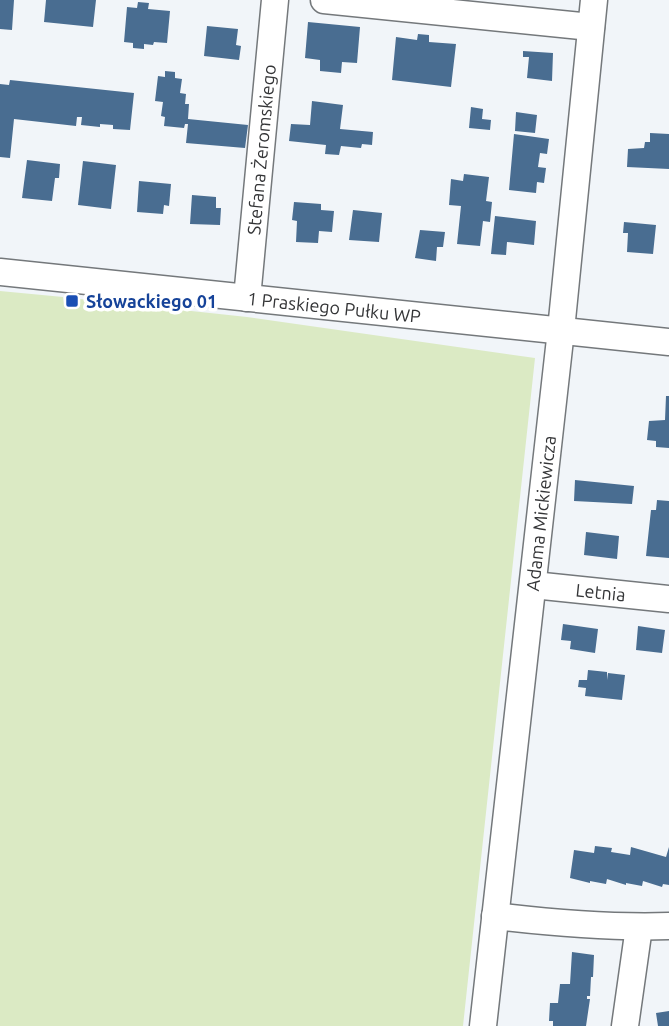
<svg xmlns="http://www.w3.org/2000/svg" width="669" height="1026" font-family="Ubuntu,sans-serif">
	<style>
		.green { fill: #dbeac4 }
		.building { fill: #496d91 }
		.lines { fill: none; stroke-linecap: round; stroke-linejoin: round }
		.minor-casing { stroke: #74787b; stroke-width: 29 }
		.minor { stroke: #fff; stroke-width: 26 }
		.transit-dot { fill: #1a4fb4; stroke: #fff; stroke-width: 2.5 }
		.labels { text-anchor: middle; dominant-baseline: central; stroke-width: 7; stroke-linejoin: round; paint-order: stroke }
		.street-label { font-size: 18px; fill: #343537; stroke: #fff }
		.transit-label { font-size: 18px; font-weight: bold; fill: #164399; stroke: #fff; text-anchor: start }
	</style>
	<rect width="100%" height="100%" fill="#f1f5f9"/>
	<path class="green" d="M0,291L63,297L64,303L80,305V299L247,317L535,358L463,1026H0Z"/>
	<path class="building" d="M0,0H14L12,30L0,29Z
		M46,0H96L93,27L44,22Z
		M138,2L149,3L148,9L170,11L167,43L154,42L153,45L144,44V49L133,48V43L124,42L127,7L137,8Z
		M308,22L360,27L357,63L342,62L341,73L320,71V60L305,58Z
		M207,26L238,29L236,45L241,46L239,60L204,56Z
		M418,34L429,35V42L456,44L451,87L392,80L396,37L417,40Z
		M523,51L553,53L552,81L527,78L529,57H523Z
		M165,71L175,72V78L182,79L180,93L186,94L185,104H189L188,119L248,125L245,148L186,143L188,124H185L184,128L164,126L165,117L161,116L163,102L155,101L158,76L165,77Z
		M10,80L134,93L130,130L113,129V125L100,124V127L81,125L82,117H77L76,126L14,119L10,158L0,157V84L9,85Z
		M312,101L343,105L340,129L373,132L372,145L362,144L361,148L341,146L339,155L325,154L326,145L289,141L291,124L310,125Z
		M471,107L483,109L482,119L491,120L490,130L469,128Z
		M516,112L537,115L535,133L515,131Z
		M650,133L669,134V169L627,167L628,149L644,148L645,142H650Z
		M514,134L549,139L547,154L540,153L538,167L546,168L544,183L537,182L536,193L509,190Z
		M27,160L60,164L59,178H55L52,201L22,198Z
		M83,161L116,165L111,209L78,205Z
		M464,174L489,177L486,201L492,202L490,222L483,221L480,246L457,244L461,206L449,205L451,179L463,181Z
		M139,181L171,184L169,206L164,205L163,214L137,212Z
		M192,195L216,197V208H221L220,225L190,224Z
		M294,202L321,204V210L334,211L332,232L319,231L318,243L296,242L297,221L292,220Z
		M353,210L382,213L379,242L349,240Z
		M495,216L536,221L534,245L507,242L506,255L491,254Z
		M624,222L656,225L653,254L627,252L628,233H623Z
		M420,230L445,232L443,247H437L436,261L415,258Z
		M666,396H669V448L656,447V441L647,440L649,421L665,420Z
		M575,480L634,486L632,504L574,501Z
		M657,500L669,501V558L646,556L651,510H656Z
		M586,532L619,536L617,559L584,555Z
		M563,624L598,629L595,653L570,649L571,641L561,640Z
		M638,626L665,630L662,653L636,650Z
		M588,670L607,672V680L608,673L625,675L622,700L585,696L586,688L578,687L579,680H587Z
		M595,846L612,848L611,852L630,855L631,847L666,857L669,847V885L663,884L662,887L643,881L642,886L626,883V885L607,879L606,884L590,881V883L570,878L574,850L594,853Z
		M572,952L594,955L593,977H591L590,996H587V999H590L586,1026H553V1021H549L550,1003H558L560,984H570Z
		M669,1011V1026H658L656,1013Z"/>
	<g class="lines">
		<g class="minor-casing">
			<g id="minor">
				<path d="M324,0L591,27"/>
				<path id="s1" d="M0,272L669,342"/>
				<path id="s2" d="M247,298L275,0"/>
				<path id="s3" d="M533,585L669,599"/>
				<path d="M495,916C553,923 611,928 669,926"/>
				<path id="s4" d="M483,1026L561,330L594,0"/>
				<path d="M625,1026L639,927"/>
			</g>
		</g>
		<use href="#minor" class="minor"/>
	</g>
	<rect class="transit-dot" x="65" y="294" width="14" height="14" rx="3.5"/>
	<g class="labels">
		<g class="street-label">
			<text stroke="none"><textPath href="#s2" startOffset="149">Stefana Żeromskiego</textPath></text>
			<text stroke="none"><textPath href="#s1" startOffset="336">1 Praskiego Pułku WP</textPath></text>
			<text stroke="none"><textPath href="#s4" startOffset="516">Adama Mickiewicza</textPath></text>
			<text stroke="none"><textPath href="#s3" startOffset="68">Letnia</textPath></text>
		</g>
		<g class="transit-label">
			<text x="86" y="301">Słowackiego 01</text>
		</g>
	</g>
</svg>
